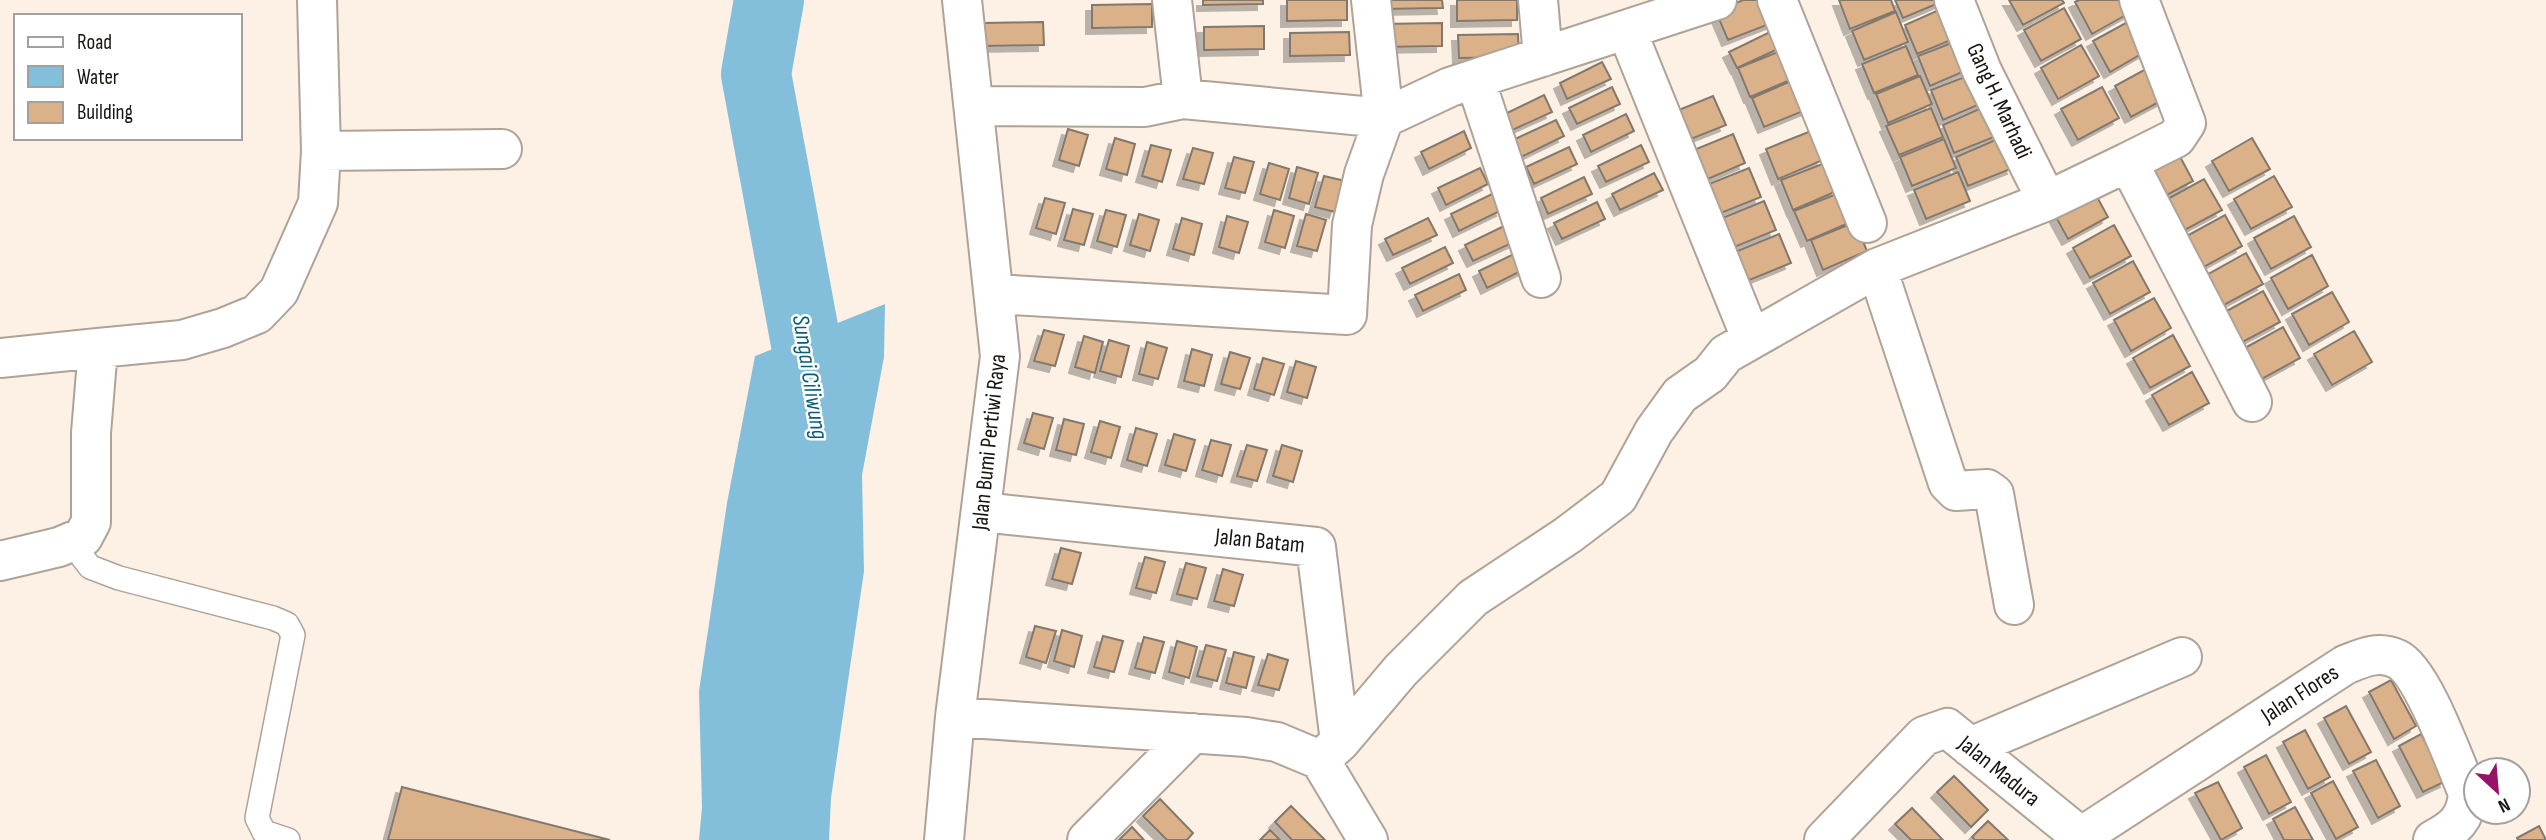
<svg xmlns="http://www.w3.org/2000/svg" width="2546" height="840" font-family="'Sofia Sans Condensed',sans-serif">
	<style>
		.water { fill: #83bfda }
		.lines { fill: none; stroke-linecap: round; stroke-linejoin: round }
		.river { stroke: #83bfda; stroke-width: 70 }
		.building { fill: #dab188; stroke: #83786d; stroke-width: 2; filter: url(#shadow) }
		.lane-casing { stroke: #afa398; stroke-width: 26 }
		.street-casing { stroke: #afa398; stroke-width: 42 }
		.lane { stroke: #fff; stroke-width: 23 }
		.street { stroke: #fff; stroke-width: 38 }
		.labels { text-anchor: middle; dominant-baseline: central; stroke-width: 5; stroke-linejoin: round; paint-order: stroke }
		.street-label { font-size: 23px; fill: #181410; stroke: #fff }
		.water-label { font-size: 24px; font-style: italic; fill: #0b5b76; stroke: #fff }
	</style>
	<defs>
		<filter id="shadow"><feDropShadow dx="-6" dy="6" stdDeviation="0" flood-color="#0004"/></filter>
	</defs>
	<rect width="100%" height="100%" fill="#fdf1e5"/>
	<path class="water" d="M885,304L884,357L862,475L864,571L831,798L829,840H699L702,807L699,691L727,503L755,356Z"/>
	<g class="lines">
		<path class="river" d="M769,0L756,74L822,430"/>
	</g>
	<path class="building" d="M1203,0H1263V4L1203,5Z
		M1287,0H1347V20L1287,21Z
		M1382,0H1442L1443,8L1383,9Z
		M1457,0H1517V20L1457,21Z
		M1743,0H1762L1772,23L1728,40L1716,12Z
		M1839,0H1891L1895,11L1850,29Z
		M1895,0H1946L1903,18Z
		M2009,0H2062L2064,3L2023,25Z
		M2079,0H2126L2133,11L2092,34L2075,2Z
		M1152,4V27L1092,28V5Z
		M1948,6L1961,36L1917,54L1905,25Z
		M2064,8L2081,39L2041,61L2024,30Z
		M1896,12L1908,42L1864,60L1852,31Z
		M2133,19L2150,49L2110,72L2093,41Z
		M1043,22L1044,45L983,46V23Z
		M1442,23V46L1382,47V24Z
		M1264,26V49L1204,50V27Z
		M1772,31L1780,48L1737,68L1729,52Z
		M1349,32L1350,55L1290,56V33Z
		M1518,34L1519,57L1459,58L1458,35Z
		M1962,39L1974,67L1930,86L1918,56Z
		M2081,45L2099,76L2058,99L2041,68Z
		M1906,46L1918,75L1874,93L1862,64Z
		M1783,50L1795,78L1750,97L1738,68Z
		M1602,62L1611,79L1567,99L1560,83Z
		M2155,64L2172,95L2131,117L2115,86Z
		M1975,73L1987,101L1943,120L1931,90Z
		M1920,76L1932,104L1888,123L1876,94Z
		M1796,79L1808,109L1764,127L1752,98Z
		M1612,87L1620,104L1577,124L1569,108Z
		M2102,87L2119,118L2078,140L2061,109Z
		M1544,95L1552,112L1508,132L1501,116Z
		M1713,96L1726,125L1681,143L1669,114Z
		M1986,106L1999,135L1954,153L1943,125Z
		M1931,108L1943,137L1899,155L1886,126Z
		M1626,114L1634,131L1591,152L1583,135Z
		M1556,120L1564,136L1521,157L1513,140Z
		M1068,129L1088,135L1079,166L1059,160Z
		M1464,131L1471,148L1429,169L1421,152Z
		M1811,131L1823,160L1778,179L1766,149Z
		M1733,134L1745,163L1701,182L1689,152Z
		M1115,138L1135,144L1127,175L1106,169Z
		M2000,138L2013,168L1968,186L1956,157Z
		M2252,138L2270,169L2229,191L2212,161Z
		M1944,139L1956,168L1912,186L1900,157Z
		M1151,145L1171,150L1162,182L1142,176Z
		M1641,145L1649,162L1606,182L1598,166Z
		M1569,147L1577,164L1534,184L1526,167Z
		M1193,148L1213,153L1204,184L1183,179Z
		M2176,149L2193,181L2152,203L2135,172Z
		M1234,157L1254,162L1245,193L1225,188Z
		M1269,163L1289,169L1280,200L1260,194Z
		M1825,163L1837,191L1793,210L1781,180Z
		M1297,167L1318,173L1309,204L1289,198Z
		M1480,168L1488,184L1446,205L1438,188Z
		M1749,168L1761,197L1716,215L1704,186Z
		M1958,172L1970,201L1926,219L1914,190Z
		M1654,173L1663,190L1620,210L1612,194Z
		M1324,176L1345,181L1335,212L1315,207Z
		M2274,176L2292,207L2251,229L2234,199Z
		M1584,177L1592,194L1548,214L1541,198Z
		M2204,179L2222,210L2181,232L2164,201Z
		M2091,186L2108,217L2068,239L2051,208Z
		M1494,193L1502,210L1459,231L1451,214Z
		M1839,193L1851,222L1807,241L1794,211Z
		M1045,198L1065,203L1056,234L1036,228Z
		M1764,201L1776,230L1732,248L1720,219Z
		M1597,202L1605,219L1562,239L1554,223Z
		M1073,209L1093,214L1084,245L1064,240Z
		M1106,210L1126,215L1117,247L1097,241Z
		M1274,210L1294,216L1285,248L1265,242Z
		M1139,214L1159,220L1150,251L1130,245Z
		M1306,214L1326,220L1317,251L1297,246Z
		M2225,215L2242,246L2202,268L2185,237Z
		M1227,216L1248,222L1239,253L1219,247Z
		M2294,216L2311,247L2271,269L2254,238Z
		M1182,218L1202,224L1194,255L1173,249Z
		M1428,218L1437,235L1393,255L1385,239Z
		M1855,222L1867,251L1823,270L1811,240Z
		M1508,224L1516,241L1473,261L1465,245Z
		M2114,225L2131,256L2090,278L2073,248Z
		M1779,234L1791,263L1747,281L1735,252Z
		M1445,247L1453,263L1410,284L1402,268Z
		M1522,250L1529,267L1487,288L1479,271Z
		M2246,253L2263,284L2222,306L2205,276Z
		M2312,255L2328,286L2288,309L2271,278Z
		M2133,261L2150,292L2110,314L2093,283Z
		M1459,274L1466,290L1423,311L1415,295Z
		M2263,291L2280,322L2239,344L2223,313Z
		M2332,292L2349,322L2309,345L2292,314Z
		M2154,298L2171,328L2131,351L2114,320Z
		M2283,327L2300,358L2260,380L2243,349Z
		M1044,330L1064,335L1055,366L1034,361Z
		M2354,331L2372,362L2332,385L2314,354Z
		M2173,335L2190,366L2150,388L2133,358Z
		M1084,336L1103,342L1095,373L1075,367Z
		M1109,340L1129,346L1121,377L1100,371Z
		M1147,342L1167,348L1158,379L1139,374Z
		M1192,349L1212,355L1204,386L1184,381Z
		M1230,352L1250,358L1240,389L1221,384Z
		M1263,358L1284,364L1274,395L1254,389Z
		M1296,361L1316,367L1307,398L1287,392Z
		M2192,372L2209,403L2169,425L2152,395Z
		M1033,413L1053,418L1044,449L1024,443Z
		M1064,419L1084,424L1076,455L1056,450Z
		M1100,421L1120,427L1111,458L1091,452Z
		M1136,428L1157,434L1147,466L1127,460Z
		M1174,434L1195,440L1186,471L1165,465Z
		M1211,440L1231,445L1222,476L1202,470Z
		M1247,445L1267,450L1257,481L1237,476Z
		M1282,445L1302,451L1293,482L1273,476Z
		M1061,548L1081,553L1072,584L1052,579Z
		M1145,557L1165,562L1156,593L1136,588Z
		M1186,563L1206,568L1197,599L1177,594Z
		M1223,569L1243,575L1234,606L1214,601Z
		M1035,626L1056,631L1046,663L1026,657Z
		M1062,630L1082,636L1074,667L1054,661Z
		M1103,636L1123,641L1114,672L1094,667Z
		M1144,637L1164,642L1155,673L1135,668Z
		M1177,641L1197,647L1189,678L1169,672Z
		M1206,645L1226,650L1217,681L1197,676Z
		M1234,652L1254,657L1246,688L1226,683Z
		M1268,654L1288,660L1279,690L1258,685Z
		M2391,680L2416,726L2394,739L2369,692Z
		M2346,706L2371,752L2349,764L2324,718Z
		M2305,730L2330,777L2308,789L2283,742Z
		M2421,734L2446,781L2423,792L2399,746Z
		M2266,755L2291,802L2269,814L2244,767Z
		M2376,760L2400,806L2378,818L2353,771Z
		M1954,776L1988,810L1971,827L1937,792Z
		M2333,781L2358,827L2336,839L2311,793Z
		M2218,782L2242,828L2221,840L2195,793Z
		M402,787L610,840H388Z
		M1160,799L1193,833L1187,840H1167L1143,816Z
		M1291,806L1325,840H1292L1275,822Z
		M2295,807L2313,840H2284L2273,819Z
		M1912,808L1943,840H1911L1895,824Z
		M1988,821L2008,840H1975L1972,837Z
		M2539,826L2546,840H2518L2517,838Z
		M1132,827L1144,840H1119Z
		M1270,830L1280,840H1260Z"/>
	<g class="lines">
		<g class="lane-casing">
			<path id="lane" d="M71,542L90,567L119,578L273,618L287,624L293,635L257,818L264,832L288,840"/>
		</g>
		<g class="street-casing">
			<path id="street" d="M1172,0L1183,99
				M1538,0L1543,57
				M1777,0L1867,223
				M1954,0L1982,71L2047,201
				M1627,31L1751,338
				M1475,79L1541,278
				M974,106L1145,107L1183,99L1384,118L1450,87L1717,0
				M321,151L502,149
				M2128,162L2176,138L2186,123L2139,0
				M1877,268L1948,483L1956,491L1987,489L1994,494L2014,605
				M995,294L1347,315L1352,225L1364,174L1384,118L1371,0
				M0,358L98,348
				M982,512L1316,547L1340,742L1329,752
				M0,561L59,547L83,537L91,522V433L98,348L182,340L223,328L257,314L279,291L318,203L321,151L317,0
				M955,717L1246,737L1277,742L1320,760
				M1340,742L1401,670L1473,598L1568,535L1618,497L1654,431L1680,395L1710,374L1726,354L1877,268L2047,201L2128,162L2252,402
				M1970,747L2182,657
				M1320,760L1368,840
				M944,840L955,717L1000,356L962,0
				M1087,840L1193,733
				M1824,840L1924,736L1947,728L2085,840
				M2076,840L2345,665C2362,658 2378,650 2397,659C2423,671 2455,764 2468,793C2466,819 2455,828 2433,840"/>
		</g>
		<use href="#lane" class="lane"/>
		<use href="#street" class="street"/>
	</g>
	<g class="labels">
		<g class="street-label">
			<text transform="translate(1999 101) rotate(65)">Gang H. Marhadi</text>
			<text transform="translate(989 442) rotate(-84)">Jalan Bumi Pertiwi Raya</text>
			<text transform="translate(1260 541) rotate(6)">Jalan Batam</text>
			<text transform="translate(2300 694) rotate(-33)">Jalan Flores</text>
			<text transform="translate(1999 771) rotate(39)">Jalan Madura</text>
		</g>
		<g class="water-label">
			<text transform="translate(810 377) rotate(81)">Sungai Ciliwung</text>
		</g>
	</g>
	<rect x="14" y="14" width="228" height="126" fill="#ffffff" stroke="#a3a19f" stroke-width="2"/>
	<rect x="28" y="37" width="35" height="10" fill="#ffffff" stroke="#a3a19f" stroke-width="2"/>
	<text x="77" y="49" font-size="21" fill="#181410">Road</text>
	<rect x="28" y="66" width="35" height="21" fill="#83bfda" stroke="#a3a19f" stroke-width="2"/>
	<text x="77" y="84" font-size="21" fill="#181410">Water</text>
	<rect x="28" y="102" width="35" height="21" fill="#dab188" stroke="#a3a19f" stroke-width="2"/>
	<text x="77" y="119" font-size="21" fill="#181410">Building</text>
	<g transform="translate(2497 791) rotate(154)"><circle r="33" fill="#ffffff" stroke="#a3a19f" stroke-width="2"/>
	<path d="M0-5L12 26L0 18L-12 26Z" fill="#96136a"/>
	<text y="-10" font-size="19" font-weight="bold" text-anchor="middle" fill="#181410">N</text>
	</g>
</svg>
